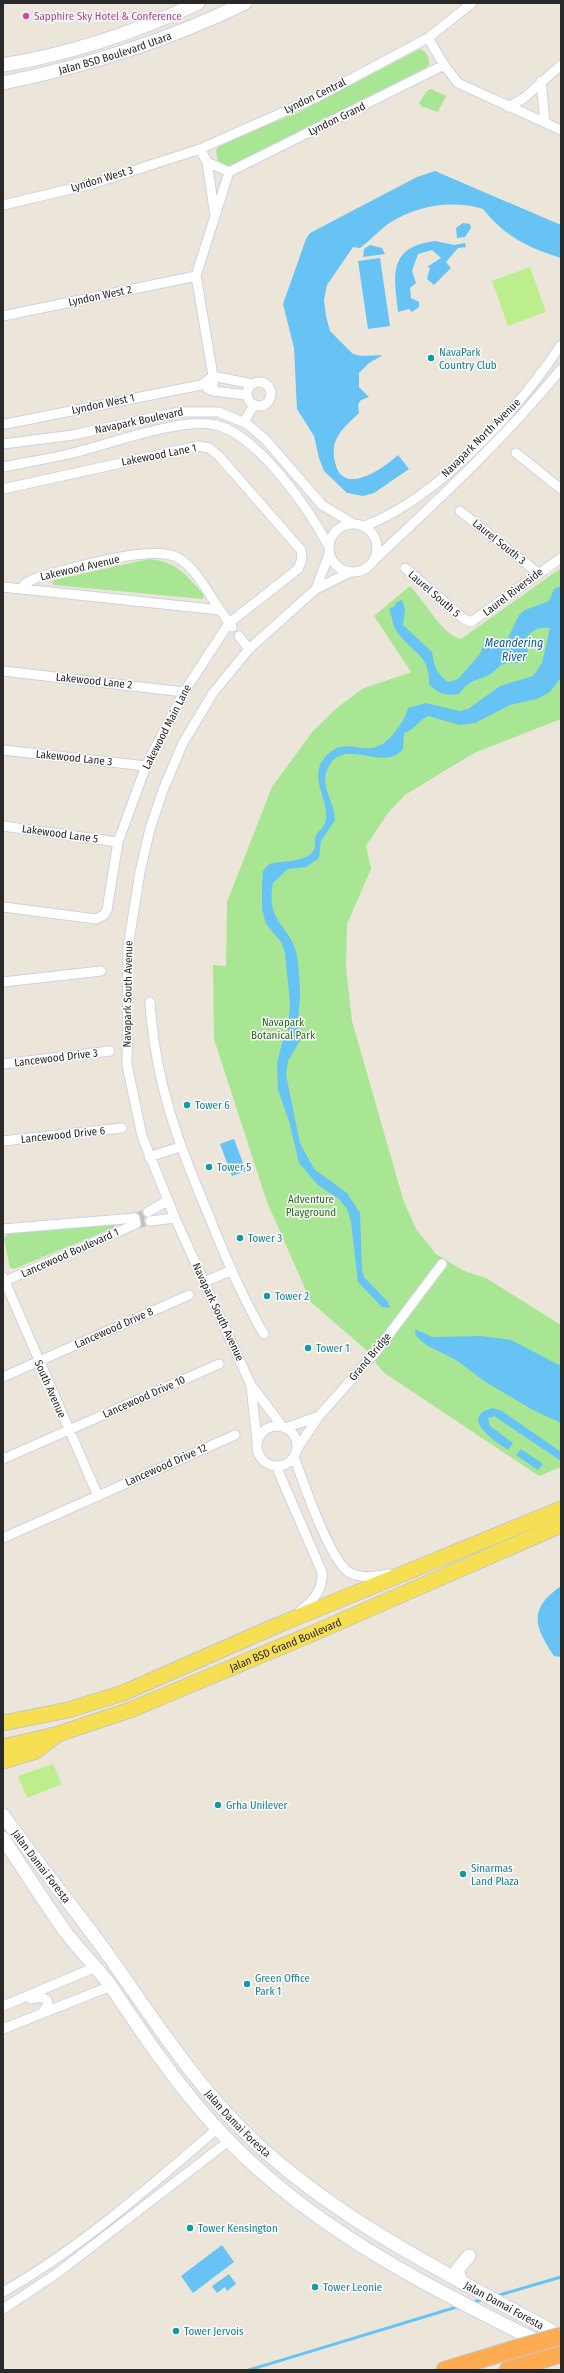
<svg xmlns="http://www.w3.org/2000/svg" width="564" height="2373" font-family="'Fira Sans Condensed',sans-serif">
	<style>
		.green { fill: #a8e693 }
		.pitch { fill: #bdee8e }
		.water { fill: #67c3f4 }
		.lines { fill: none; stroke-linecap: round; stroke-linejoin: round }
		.stream { stroke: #67c3f4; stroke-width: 3 }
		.minor-tunnel { stroke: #c5c0b7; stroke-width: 9; stroke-dasharray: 9 4.5; stroke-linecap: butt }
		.minor-casing { stroke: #cfd1e3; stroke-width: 11 }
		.secondary-casing { stroke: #cfd1e3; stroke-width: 15 }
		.primary-casing { stroke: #c7c7c7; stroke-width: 17 }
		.motorway-casing { stroke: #c7c7c7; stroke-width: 19 }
		.minor { stroke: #fff; stroke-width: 9 }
		.secondary { stroke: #fff; stroke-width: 13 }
		.primary { stroke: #f7df54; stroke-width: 15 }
		.motorway { stroke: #ffab52; stroke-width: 17 }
		.motorway-bridge-casing { stroke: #c7c7c7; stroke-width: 19; stroke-linecap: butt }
		.motorway-bridge { stroke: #ffab52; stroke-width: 17 }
		.hotel-dot { fill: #d1479c; stroke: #fff; stroke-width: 1.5 }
		.culture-dot { fill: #0f9aa8; stroke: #fff; stroke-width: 1.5 }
		.labels { text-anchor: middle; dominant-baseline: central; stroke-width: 3; stroke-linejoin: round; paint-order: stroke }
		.hotel-label { font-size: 11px; fill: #b23c85; stroke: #fff; text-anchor: start }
		.street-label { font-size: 11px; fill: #292929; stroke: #fff }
		.culture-label { font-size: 11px; fill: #0d838f; stroke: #fff; text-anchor: start }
		.park-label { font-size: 11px; fill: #206916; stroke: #fff }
		.water-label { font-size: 12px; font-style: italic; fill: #075e9f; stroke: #fff }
	</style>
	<rect width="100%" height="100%" fill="#ece6da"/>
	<path class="green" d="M420,49C428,53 429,56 429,65L424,69L233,165L225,166L218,162L216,151L219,145L299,112Z
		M431,89L446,96L438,112L421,106L419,103L427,91Z
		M149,559C178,562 186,575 204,595L203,599L54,585L52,582L54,580Z
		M561,568V719L474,753L405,795L388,813L366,846L371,869L347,924L346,967L352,1021L403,1199L416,1229L436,1254L464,1271L486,1278L561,1325V1467L539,1476L383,1372L365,1349L311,1302L267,1202L214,1039L213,965L226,966L227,902L272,787L313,731L338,707L362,689L411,672L374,616L410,586C425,601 441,634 461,639Z
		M112,1223L115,1225L113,1228L14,1269L10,1268L4,1239L8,1234Z"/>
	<path class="pitch" d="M530,267L546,312L508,326L492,281Z
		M53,1764L62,1784L27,1798L18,1776Z"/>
	<path class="water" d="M435,171L561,225V258C529,248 504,236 483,209C454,200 418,205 391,222C380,229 371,240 360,248L353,247L327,285L324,300L326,316L330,331L353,354L361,356L383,355L369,363L359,373V387L369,397L361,400L358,404L359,413C352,420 341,429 337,438C333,445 333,454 335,462C342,498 384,468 398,455L409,469L374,493L363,496L347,493L324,471L319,458L314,436L297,409L294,348L283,304L306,239L310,233L417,177Z
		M463,223L470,224L471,228L465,237L457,238L456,228Z
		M435,241L454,245L465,243L466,247L458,248L446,262L451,268L434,285L427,279L430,268L427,267L441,258L432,250L418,254L412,271L416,283L410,288L411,298L419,302V307L412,312L409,309L398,312C394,276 387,247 435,241Z
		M370,245L382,248L385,254L363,257L364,249Z
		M380,258L390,326L368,329L358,261Z
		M561,586V678L550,692L537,699L510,705L475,723L459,725L428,716C418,721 415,730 404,733L403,749C384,774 342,733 327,770C320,787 335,803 335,820L321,841L319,858L306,867L288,869L273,883C265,924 291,924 297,956C299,968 300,988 300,999C299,1013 296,1027 301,1039L288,1061L286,1075L300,1143L314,1169L347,1193L360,1213L362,1269L364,1277L388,1302L390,1308L382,1307L358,1282L351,1222L347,1209L339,1199L318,1185L299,1163L289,1121L278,1090L277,1063L283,1039L288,1033L290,1003L285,953L281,942L266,924L262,909V883L263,871L269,864C280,861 308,862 314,850C316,845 314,840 316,835C320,829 324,828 326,820C329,799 307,776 326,756C351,730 369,769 397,729C402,722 406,716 408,708L426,703L459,711L468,709L500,686L533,676L542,663L550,628C540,626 531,630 526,639C527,645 530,655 525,660C519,666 511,661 504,664C499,665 496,670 492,673C476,683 473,676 459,694C446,696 438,694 429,684C430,654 412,653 398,633C393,627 392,617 389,609L395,606L396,602L402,600L405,609L403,625L432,652C434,666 437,674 448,682L458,679L480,654L483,645L488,642L508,638L519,615L525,610L549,601L554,589Z
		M234,1139L246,1171L232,1176L220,1144Z
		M415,1329L432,1337L482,1336L511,1340L561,1366V1423L531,1409L484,1381L456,1360L426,1345L416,1336Z
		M493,1408L502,1411L561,1452V1461L494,1416L488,1418L490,1426L513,1443L508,1450C496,1442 457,1417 493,1408Z
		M521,1449L543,1464L538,1470L516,1455Z
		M561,1586V1657L554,1656C534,1626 528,1609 561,1586Z
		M222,2245L234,2262L193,2293L181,2276Z
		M229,2274L236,2284L227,2291L225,2287L217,2293L212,2286Z"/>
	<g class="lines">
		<path class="stream" d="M496,2296L561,2277
			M471,2303L484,2299
			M249,2370L460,2306"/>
		<path class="minor-tunnel" d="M135,1218L148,1212
			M136,1224L150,1221"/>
		<g class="minor-casing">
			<path id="minor" d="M428,38L444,65L458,83L561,130
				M541,81L545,122
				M508,107L524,98L561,65
				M200,149L207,162L215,216L196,276L213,376V391
				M207,162L229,172
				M3,205L92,184L200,149L315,98L428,38L472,3
				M215,216L229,172L444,65
				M3,316L196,276
				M247 394a12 12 0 1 1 24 0a12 12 0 1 1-24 0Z
				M207,388L213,391L247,395
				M244,422L254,405
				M6,424L201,385L213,376L252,384
				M3,444L73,435L178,412H219L247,424L265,439L322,505L352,523
				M516,453L561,489
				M3,467C28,462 53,458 77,452C113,443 182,417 216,425C258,435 309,509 329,547
				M3,489L198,446L209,448L218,455L301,550L302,559L298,569L229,623L184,692L146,766L118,842L107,910L104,915L96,919L3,907
				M460,511L538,573
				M329 548a24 24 0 1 1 48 0a24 24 0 1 1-48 0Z
				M365,526C439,497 517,411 561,345
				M374,560C439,499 504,439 561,369
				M405,568L464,619L471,622L561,558
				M3,587L220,610L232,627
				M21,589L26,583L36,578C65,570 154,543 178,558C196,568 208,593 220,610
				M316,589L329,554
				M239,636L249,649
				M3,671L184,692
				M3,750L146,766
				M3,826L118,842
				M3,982L101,971
				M150,1002C155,1082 178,1143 209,1216C225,1256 242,1297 264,1334
				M3,1064L110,1051
				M3,1141L122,1128
				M149,1157L180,1147
				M148,1212L167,1201
				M150,1221L175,1218
				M3,1229L135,1218L136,1224L3,1282
				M3,1277L98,1496
				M204,1282L232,1270
				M3,1377L189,1295
				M251,1386L257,1441
				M257 1446a20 20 0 1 1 40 0a20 20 0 1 1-40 0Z
				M282,1426L251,1385L175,1218L142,1136L127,1065L128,947L140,872L150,829L163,790L183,743L213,693L249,649L316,589L350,572
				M286,1428L319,1416
				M297,1449L319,1416L375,1353L442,1264
				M294,1457C303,1481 330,1562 350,1573C363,1579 376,1576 389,1574
				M3,1459L219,1364
				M276,1466L322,1572C323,1590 314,1600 300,1611
				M3,1538L235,1435
				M31,1999L42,1997L47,2000L48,2005L42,2013
				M3,2006L96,1967
				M3,2029L111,1986
				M3,2292C80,2248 151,2186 218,2128
				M3,2309L56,2274L230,2140"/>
		</g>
		<g class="secondary-casing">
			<g id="secondary">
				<path d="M3,65C70,54 136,32 198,3"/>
				<path id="s1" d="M3,83C87,66 167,41 245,3"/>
				<path id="s2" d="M3,1815C38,1864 76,1910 111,1959C159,2027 203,2097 267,2153C355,2230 459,2280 561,2336"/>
				<path d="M3,1838C23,1869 43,1900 64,1930C78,1949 96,1966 110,1985C128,2011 145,2038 164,2063C197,2109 238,2154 283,2190C360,2253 455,2300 543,2344"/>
				<path d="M461,2282L457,2270L469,2256"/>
			</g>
		</g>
		<g class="primary-casing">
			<g id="primary">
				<path d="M3,1723L68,1710L123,1693L278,1625L561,1509"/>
				<path id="s3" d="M3,1747L55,1735L130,1710L309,1635L561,1525"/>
				<path d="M3,1761L36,1751L55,1736"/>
			</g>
		</g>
		<g class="motorway-casing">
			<path id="motorway" d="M445,2370L515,2349
				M508,2370L561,2354"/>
		</g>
		<use href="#minor" class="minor"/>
		<use href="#secondary" class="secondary"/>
		<use href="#primary" class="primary"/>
		<use href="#motorway" class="motorway"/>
		<g class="motorway-bridge-casing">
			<path id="motorway-bridge" d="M515,2349L561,2336"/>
		</g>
		<use href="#motorway-bridge" class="motorway-bridge"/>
	</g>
	<circle class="hotel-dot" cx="26" cy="16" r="4"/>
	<g class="culture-dot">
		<circle cx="431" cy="358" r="4"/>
		<circle cx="187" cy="1105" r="4"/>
		<circle cx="209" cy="1167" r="4"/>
		<circle cx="240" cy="1238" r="4"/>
		<circle cx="267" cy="1296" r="4"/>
		<circle cx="308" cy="1348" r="4"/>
		<circle cx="218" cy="1805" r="4"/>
		<circle cx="463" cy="1874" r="4"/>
		<circle cx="247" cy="1984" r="4"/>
		<circle cx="190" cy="2228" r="4"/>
		<circle cx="315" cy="2287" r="4"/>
		<circle cx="176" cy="2331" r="4"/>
	</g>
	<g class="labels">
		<g class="hotel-label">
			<text x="34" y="16">Sapphire Sky Hotel &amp; Conference</text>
		</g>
		<g class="street-label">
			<text stroke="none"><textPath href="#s1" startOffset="116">Jalan BSD Boulevard Utara</textPath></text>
			<text transform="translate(315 96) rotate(-26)">Lyndon Central</text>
			<text transform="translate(337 119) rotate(-26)">Lyndon Grand</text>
			<text transform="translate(102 179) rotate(-17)">Lyndon West 3</text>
			<text transform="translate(100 296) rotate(-12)">Lyndon West 2</text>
			<text transform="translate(103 404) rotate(-12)">Lyndon West 1</text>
			<text transform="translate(139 421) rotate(-12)">Navapark Boulevard</text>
			<text transform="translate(481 438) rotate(-45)">Navapark North Avenue</text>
			<text transform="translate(159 455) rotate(-11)">Lakewood Lane 1</text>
			<text transform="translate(499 542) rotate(39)">Laurel South 3</text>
			<text transform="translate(80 568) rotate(-13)">Lakewood Avenue</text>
			<text transform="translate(513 592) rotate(-37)">Laurel Riverside</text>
			<text transform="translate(434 594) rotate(41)">Laurel South 5</text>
			<text transform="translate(94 681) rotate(6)">Lakewood Lane 2</text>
			<text transform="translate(167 727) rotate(-63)">Lakewood Main Lane</text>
			<text transform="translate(74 758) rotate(6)">Lakewood Lane 3</text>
			<text transform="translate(60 834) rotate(8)">Lakewood Lane 5</text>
			<text transform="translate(128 994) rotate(-89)">Navapark South Avenue</text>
			<text transform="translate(56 1058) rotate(-7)">Lancewood Drive 3</text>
			<text transform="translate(63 1135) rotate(-6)">Lancewood Drive 6</text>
			<text transform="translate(70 1253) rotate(-24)">Lancewood Boulevard 1</text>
			<text transform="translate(218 1312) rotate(65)">Navapark South Avenue</text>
			<text transform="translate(114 1328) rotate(-24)">Lancewood Drive 8</text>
			<text transform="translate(370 1357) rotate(-50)">Grand Bridge</text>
			<text transform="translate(50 1389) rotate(66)">South Avenue</text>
			<text transform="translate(144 1397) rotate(-24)">Lancewood Drive 10</text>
			<text transform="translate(166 1465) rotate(-24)">Lancewood Drive 12</text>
			<text stroke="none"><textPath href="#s3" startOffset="301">Jalan BSD Grand Boulevard</textPath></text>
			<text stroke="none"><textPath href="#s2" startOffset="64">Jalan Damai Foresta</textPath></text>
			<text stroke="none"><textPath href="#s2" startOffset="388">Jalan Damai Foresta</textPath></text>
			<text stroke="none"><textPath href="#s2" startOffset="712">Jalan Damai Foresta</textPath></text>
		</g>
		<g class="culture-label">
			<text x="439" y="352">NavaPark<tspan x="439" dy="13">Country Club</tspan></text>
			<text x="195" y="1105">Tower 6</text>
			<text x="217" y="1167">Tower 5</text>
			<text x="248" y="1238">Tower 3</text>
			<text x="275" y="1296">Tower 2</text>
			<text x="316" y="1348">Tower 1</text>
			<text x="226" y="1805">Grha Unilever</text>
			<text x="471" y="1868">Sinarmas<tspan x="471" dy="13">Land Plaza</tspan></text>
			<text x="255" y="1978">Green Office<tspan x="255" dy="13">Park 1</tspan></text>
			<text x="198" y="2228">Tower Kensington</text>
			<text x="323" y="2287">Tower Leonie</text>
			<text x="184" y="2331">Tower Jervois</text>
		</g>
		<g class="park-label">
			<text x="283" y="1022">Navapark<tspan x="283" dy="13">Botanical Park</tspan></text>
			<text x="311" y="1199">Adventure<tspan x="311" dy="13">Playground</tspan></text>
		</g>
		<g class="water-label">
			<text x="514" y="643">Meandering<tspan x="514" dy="14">River</tspan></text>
		</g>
	</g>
	<rect width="564" height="2373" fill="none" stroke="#292929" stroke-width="8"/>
</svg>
